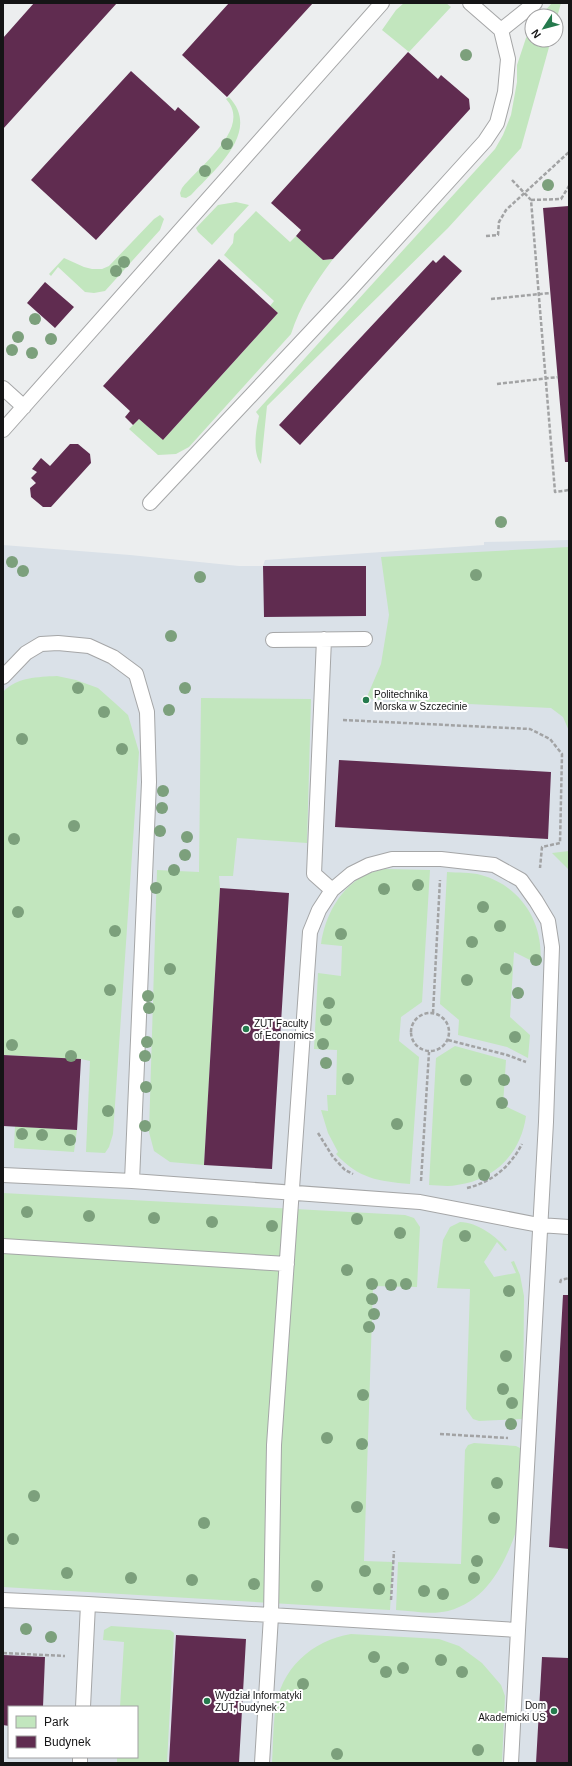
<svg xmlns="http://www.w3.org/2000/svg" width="572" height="1766" font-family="Arial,sans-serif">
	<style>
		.built { fill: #dae1e8; fill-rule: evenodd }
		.green { fill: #c2e6be }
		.building { fill: #602c50 }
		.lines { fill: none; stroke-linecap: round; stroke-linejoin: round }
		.lane-casing { stroke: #a5a6a7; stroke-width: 16 }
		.path { stroke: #a2a3a4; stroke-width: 2.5; stroke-dasharray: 4 2; stroke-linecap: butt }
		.lane { stroke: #fff; stroke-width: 14 }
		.tree { fill: #7ca07c }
		.poi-dot { fill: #257a4d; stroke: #fff; stroke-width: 1.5 }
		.labels { text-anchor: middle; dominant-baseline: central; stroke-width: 4; stroke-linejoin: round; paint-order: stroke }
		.poi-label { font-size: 10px; fill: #151516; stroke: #fff; text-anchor: start }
	</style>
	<rect width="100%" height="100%" fill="#eceeef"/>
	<path class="built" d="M569,540V1763H3V545L130,555L239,566H263L265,560L484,545V542ZM9,1707H137V1757H9Z"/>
	<path class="green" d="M404,3H446L451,7L409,52L382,30L396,10Z
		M552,3H561L556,21V16H540Z
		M532,28V40H551L521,148L448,228L267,406L261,464C252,452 256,430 259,416L256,412L495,149L503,135L511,115L517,82V65L526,38Z
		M229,97C262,132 214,170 191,195L186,198L181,197L180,193L182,188C199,166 253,128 226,99Z
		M236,202L249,205L212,245L198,232L196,228L218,205Z
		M256,211L290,242L296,236L323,260L333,259C315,283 300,306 291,334L189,447L176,454L158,455L129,429L139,419L163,440L278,313L270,306L274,301L224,255L233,243L234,234Z
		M160,215L164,219L160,230L105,291L94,293L85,292L58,267L51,276L49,274L64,258L84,267L92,269H102L109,266L154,219Z
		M569,547V731L563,717L551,708L366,699L381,664L389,615L381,557Z
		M57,676L76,680L98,688L116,704L128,715L139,752L113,1134L109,1147L105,1153L86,1152L90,1061L81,1059L3,1055V692C17,677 38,677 57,676Z
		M201,698L311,699L307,843L237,838L233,876H219L220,888L204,1165L170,1162L154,1151L149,1132L157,870L199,872Z
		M569,851V870L552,853Z
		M385,869L430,870L422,1002L401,1017L399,1041L419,1057L410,1184C378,1181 359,1179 336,1154L338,1152L328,1133L321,1110L328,1111L327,1095H336L337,1050L314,1049L318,973L341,976L342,946L321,944C325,916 340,887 367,874C373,872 379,870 385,869Z
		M447,872C458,873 471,872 481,875C522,886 545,925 540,965L514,952L510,1017L530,1035L528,1058L507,1047L458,1035L459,1020L440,1004Z
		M455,1046L506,1060L503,1105L526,1116C521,1153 495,1180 457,1185C448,1187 438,1185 429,1185L436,1058Z
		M15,1126L77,1130L74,1152L14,1148Z
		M3,1193L405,1215L414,1218L420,1227L417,1287L373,1286L364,1561L393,1562L390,1610L3,1587Z
		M460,1222C477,1222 498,1237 507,1250L505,1251L497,1242L484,1262L494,1277L516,1273L511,1262L514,1261L520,1275L524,1296L523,1419L479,1421L473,1419L466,1409L470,1289L437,1288L443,1240L450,1227Z
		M474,1443L516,1446L524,1450C523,1473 523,1495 521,1517C520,1525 515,1533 513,1540C500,1572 484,1601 448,1611C431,1615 413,1611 396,1610L398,1562L461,1564L465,1450L468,1445Z
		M111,1626L170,1630L174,1633L167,1763H117V1757H137V1707H120L124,1642L103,1640L104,1630Z
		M351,1634L439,1639L459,1646L482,1663L501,1685L505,1696L502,1763H272C273,1746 273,1728 275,1711C280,1669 311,1641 351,1634Z"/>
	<path class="building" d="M34,3H117L3,129V38Z
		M229,3H313L227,97L182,55Z
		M408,52L438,79L441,75L469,99L470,109L333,259L323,260L296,236L301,230L271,203Z
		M131,71L175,111L178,107L200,127L96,240L31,180Z
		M569,206V462H565L543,208Z
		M444,255L462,271L300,445L279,425L433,260L436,263Z
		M219,259L278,313L163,440L139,419L133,425L125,417L130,411L103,386Z
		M45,282L74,307L55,328L27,303Z
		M70,444H78L90,454L91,463L51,507H43L31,497L30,488L36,483L31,478L37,472L32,469L41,458L50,466Z
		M263,566H366V616L264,617Z
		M339,760L551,772L548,839L335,827Z
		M220,888L289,893L272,1169L204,1165Z
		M3,1055L81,1059L77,1130L3,1126Z
		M563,1295H569V1549L549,1547Z
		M176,1635L246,1639L239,1763H169Z
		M3,1655L45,1657L43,1707H9V1726L3,1725Z
		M542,1657L569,1658V1763H536Z"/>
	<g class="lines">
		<g class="lane-casing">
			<path id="lane" d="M501,30L535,3
				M3,388L24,407
				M3,430L382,3
				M150,503L350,290L485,141L497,123L505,92L508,59L501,30L470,3
				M324,639L314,874L332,890
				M273,640L365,639
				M3,677L26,653L41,644L58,643L89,646L113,657L136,674L147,712L149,782L132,1181
				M3,1175L132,1181L420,1202L539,1225L569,1227
				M3,1246L287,1264
				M3,1600L88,1604L83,1707
				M88,1604L518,1630L546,1122L552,947L548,921L536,901L521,880L494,865L441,859H392L369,865L351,874L332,890L319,910L310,932L274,1445L271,1616L262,1763
				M80,1763V1757
				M511,1763L518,1630"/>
		</g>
		<path class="path" d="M512,180L531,200L555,492L569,490
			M531,200L561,199L569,186
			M486,236L498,235L499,222L506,210L569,152
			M491,299L550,293
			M497,384L558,377
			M343,720L530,729L550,739L562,754L560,843L542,847L540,868
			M411 1032a19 19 0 1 1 38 0a19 19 0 1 1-38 0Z
			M433,1013L440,880
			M448,1040L507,1055L526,1062
			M318,1133L333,1157L345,1170L353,1174
			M421,1181L429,1052
			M467,1188C492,1182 510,1167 522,1144
			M560,1283L561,1280L569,1278
			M440,1434L508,1438
			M391,1600L394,1551
			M3,1653L65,1656"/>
		<use href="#lane" class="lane"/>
	</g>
	<g class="tree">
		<circle cx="466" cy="55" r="6"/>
		<circle cx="227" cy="144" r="6"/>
		<circle cx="205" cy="171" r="6"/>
		<circle cx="548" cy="185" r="6"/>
		<circle cx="124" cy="262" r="6"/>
		<circle cx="116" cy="271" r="6"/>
		<circle cx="35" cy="319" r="6"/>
		<circle cx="18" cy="337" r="6"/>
		<circle cx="51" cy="339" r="6"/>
		<circle cx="12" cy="350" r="6"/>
		<circle cx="32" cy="353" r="6"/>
		<circle cx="501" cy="522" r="6"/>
		<circle cx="12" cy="562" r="6"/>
		<circle cx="23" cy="571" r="6"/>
		<circle cx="476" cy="575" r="6"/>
		<circle cx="200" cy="577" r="6"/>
		<circle cx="171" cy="636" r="6"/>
		<circle cx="78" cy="688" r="6"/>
		<circle cx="185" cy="688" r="6"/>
		<circle cx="169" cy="710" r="6"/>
		<circle cx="104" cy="712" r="6"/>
		<circle cx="22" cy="739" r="6"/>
		<circle cx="122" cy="749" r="6"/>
		<circle cx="163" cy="791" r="6"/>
		<circle cx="162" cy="808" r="6"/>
		<circle cx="74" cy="826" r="6"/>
		<circle cx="160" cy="831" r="6"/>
		<circle cx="187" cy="837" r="6"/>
		<circle cx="14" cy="839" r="6"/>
		<circle cx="185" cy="855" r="6"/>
		<circle cx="174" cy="870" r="6"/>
		<circle cx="418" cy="885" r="6"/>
		<circle cx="156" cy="888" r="6"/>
		<circle cx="384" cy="889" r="6"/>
		<circle cx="483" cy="907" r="6"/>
		<circle cx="18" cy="912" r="6"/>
		<circle cx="500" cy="926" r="6"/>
		<circle cx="115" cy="931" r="6"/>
		<circle cx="341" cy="934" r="6"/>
		<circle cx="472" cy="942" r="6"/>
		<circle cx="536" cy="960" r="6"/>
		<circle cx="170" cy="969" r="6"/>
		<circle cx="506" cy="969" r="6"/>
		<circle cx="467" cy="980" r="6"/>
		<circle cx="110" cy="990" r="6"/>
		<circle cx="518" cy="993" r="6"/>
		<circle cx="148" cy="996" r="6"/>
		<circle cx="329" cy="1003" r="6"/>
		<circle cx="149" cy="1008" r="6"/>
		<circle cx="326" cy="1020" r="6"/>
		<circle cx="515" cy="1037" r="6"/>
		<circle cx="147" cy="1042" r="6"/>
		<circle cx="323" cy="1044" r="6"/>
		<circle cx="12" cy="1045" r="6"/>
		<circle cx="71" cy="1056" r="6"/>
		<circle cx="145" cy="1056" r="6"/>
		<circle cx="326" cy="1063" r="6"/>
		<circle cx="348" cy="1079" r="6"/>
		<circle cx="466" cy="1080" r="6"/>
		<circle cx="504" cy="1080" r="6"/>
		<circle cx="146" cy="1087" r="6"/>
		<circle cx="502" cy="1103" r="6"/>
		<circle cx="108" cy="1111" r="6"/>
		<circle cx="397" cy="1124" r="6"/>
		<circle cx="145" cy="1126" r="6"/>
		<circle cx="22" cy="1134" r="6"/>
		<circle cx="42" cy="1135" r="6"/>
		<circle cx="70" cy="1140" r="6"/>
		<circle cx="469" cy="1170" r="6"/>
		<circle cx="484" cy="1175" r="6"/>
		<circle cx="27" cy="1212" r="6"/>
		<circle cx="89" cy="1216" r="6"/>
		<circle cx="154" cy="1218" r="6"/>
		<circle cx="357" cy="1219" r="6"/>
		<circle cx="212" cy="1222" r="6"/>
		<circle cx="272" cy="1226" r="6"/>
		<circle cx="400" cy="1233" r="6"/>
		<circle cx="465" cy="1236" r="6"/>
		<circle cx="347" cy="1270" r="6"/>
		<circle cx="372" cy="1284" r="6"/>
		<circle cx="406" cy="1284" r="6"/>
		<circle cx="391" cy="1285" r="6"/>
		<circle cx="509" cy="1291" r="6"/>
		<circle cx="372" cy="1299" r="6"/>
		<circle cx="374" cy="1314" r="6"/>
		<circle cx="369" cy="1327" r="6"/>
		<circle cx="506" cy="1356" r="6"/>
		<circle cx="503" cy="1389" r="6"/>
		<circle cx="363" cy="1395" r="6"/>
		<circle cx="512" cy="1403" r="6"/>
		<circle cx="511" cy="1424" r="6"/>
		<circle cx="327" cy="1438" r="6"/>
		<circle cx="362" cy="1444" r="6"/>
		<circle cx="497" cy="1483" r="6"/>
		<circle cx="34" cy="1496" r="6"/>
		<circle cx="357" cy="1507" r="6"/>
		<circle cx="494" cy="1518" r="6"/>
		<circle cx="204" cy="1523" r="6"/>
		<circle cx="13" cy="1539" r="6"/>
		<circle cx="477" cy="1561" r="6"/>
		<circle cx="365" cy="1571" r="6"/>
		<circle cx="67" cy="1573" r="6"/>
		<circle cx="131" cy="1578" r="6"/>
		<circle cx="474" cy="1578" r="6"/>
		<circle cx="192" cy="1580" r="6"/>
		<circle cx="254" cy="1584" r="6"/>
		<circle cx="317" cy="1586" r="6"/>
		<circle cx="379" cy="1589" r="6"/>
		<circle cx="424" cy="1591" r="6"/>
		<circle cx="443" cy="1594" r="6"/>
		<circle cx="26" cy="1629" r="6"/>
		<circle cx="51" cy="1637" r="6"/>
		<circle cx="374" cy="1657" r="6"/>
		<circle cx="441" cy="1660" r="6"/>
		<circle cx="403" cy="1668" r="6"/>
		<circle cx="386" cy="1672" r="6"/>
		<circle cx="462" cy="1672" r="6"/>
		<circle cx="303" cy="1684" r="6"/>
		<circle cx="478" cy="1750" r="6"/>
		<circle cx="337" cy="1754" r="6"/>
	</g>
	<g class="poi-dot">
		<circle cx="366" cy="700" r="4"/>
		<circle cx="246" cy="1029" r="4"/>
		<circle cx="207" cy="1701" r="4"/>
		<circle cx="554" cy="1711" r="4"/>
	</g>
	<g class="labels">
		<g class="poi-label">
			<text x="374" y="694">Politechnika<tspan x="374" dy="12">Morska w Szczecinie</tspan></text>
			<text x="254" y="1023">ZUT Faculty<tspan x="254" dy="12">of Economics</tspan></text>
			<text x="215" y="1695">Wydział Informatyki<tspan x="215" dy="12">ZUT, budynek 2</tspan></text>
			<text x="546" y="1705" text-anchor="end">Dom<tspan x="546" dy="12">Akademicki US</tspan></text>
		</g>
	</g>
	<rect width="572" height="1766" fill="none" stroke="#151516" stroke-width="8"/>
	<rect x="8" y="1706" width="130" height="52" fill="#ffffff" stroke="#a1a1a2"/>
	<rect x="16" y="1716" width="20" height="12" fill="#c2e6be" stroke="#a1a1a2"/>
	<text x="44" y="1726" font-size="12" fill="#151516">Park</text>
	<rect x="16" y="1736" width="20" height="12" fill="#602c50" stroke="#a1a1a2"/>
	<text x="44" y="1746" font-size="12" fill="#151516">Budynek</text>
	<g transform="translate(544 28) rotate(234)"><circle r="19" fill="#ffffff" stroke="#a1a1a2"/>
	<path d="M0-3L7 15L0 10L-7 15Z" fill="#257a4d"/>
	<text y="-6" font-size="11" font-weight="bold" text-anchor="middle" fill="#151516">N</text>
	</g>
</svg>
